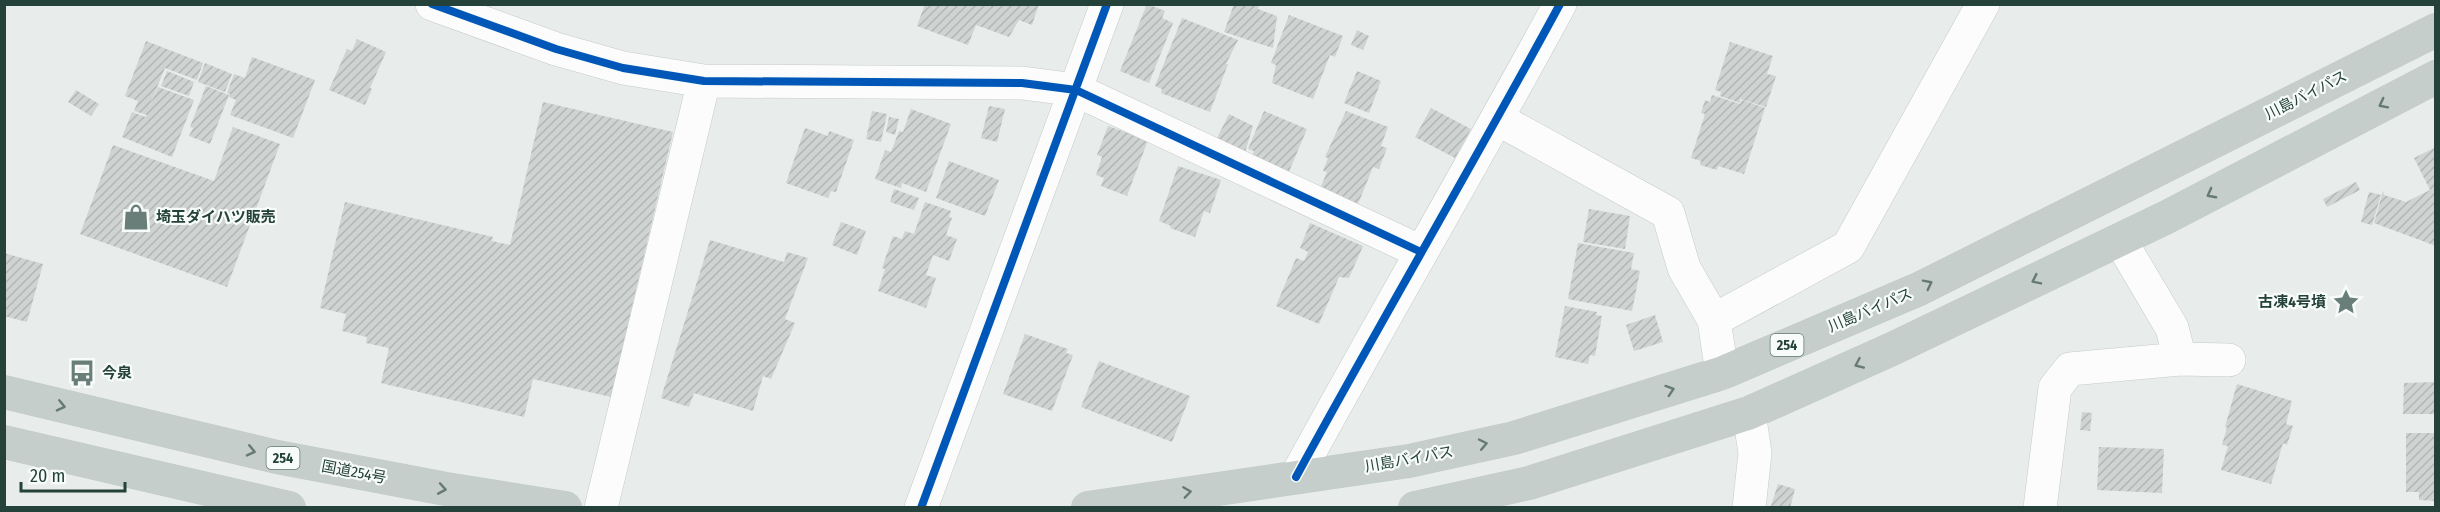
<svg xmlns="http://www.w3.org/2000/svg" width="2440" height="512" font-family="'Fira Sans Condensed','Noto Sans JP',sans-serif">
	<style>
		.building { fill: url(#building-hatch) }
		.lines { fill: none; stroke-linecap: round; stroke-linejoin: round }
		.minor-casing { stroke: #c5cac8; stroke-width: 34 }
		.trunk-casing { stroke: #c3ccc9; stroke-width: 34 }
		.minor { stroke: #fcfcfc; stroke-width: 33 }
		.trunk { stroke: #c6cecc; stroke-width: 33 }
		.cycleway-casing { stroke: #f7fbf9; stroke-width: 11 }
		.cycleway { stroke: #0057b8; stroke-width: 8 }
		.oneway { stroke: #657a74 }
		.labels { text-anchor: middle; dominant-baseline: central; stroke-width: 4.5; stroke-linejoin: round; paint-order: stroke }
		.shield { fill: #f7fbf9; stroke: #637a73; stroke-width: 1.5 }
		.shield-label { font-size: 14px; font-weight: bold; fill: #24423a }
		.street-label { font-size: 15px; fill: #24423a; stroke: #f7fbf9 }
		.poi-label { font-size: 15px; font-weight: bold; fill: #24423a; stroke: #f7fbf9; text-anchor: start }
	</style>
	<defs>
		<pattern id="building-hatch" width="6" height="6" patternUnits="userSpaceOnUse" patternTransform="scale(1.5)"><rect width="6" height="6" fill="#cfd4d2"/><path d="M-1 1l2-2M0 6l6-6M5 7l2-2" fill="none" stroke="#b2b7b5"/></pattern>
	</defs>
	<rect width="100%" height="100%" fill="#e8edeb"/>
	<path class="building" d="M925,4H1039L1032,25L1019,20L1009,37L976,25L968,45L917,26Z
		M1147,4L1165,11L1162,18L1173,23L1149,83L1120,71Z
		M1234,4H1259L1258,9L1277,16L1273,48L1224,32Z
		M1289,15L1343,36L1335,57L1330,55L1313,99L1272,83L1276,65L1271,63Z
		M1182,18L1238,40L1226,64H1228L1210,112L1161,93L1162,89L1155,86Z
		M1357,30L1369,36L1363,50L1351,45Z
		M357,39L386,52L370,88L372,89L365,105L329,90L347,49L352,51Z
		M146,41L203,63L197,80L165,68L148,109L158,87L194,100L172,157L122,137L132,112L146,117L147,115L134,111L138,101L125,96Z
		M1730,42L1773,56L1767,74L1776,76L1766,107L1740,99V103L1720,96L1721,92L1715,90Z
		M252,57L315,80L293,138L230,115L236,100L229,97L230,94L227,93L234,74L245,78Z
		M205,63L232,74L225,92L198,82Z
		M167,71L194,82L189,96L161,86Z
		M1357,71L1381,81L1369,113L1344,103Z
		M206,86L229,95L210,144L189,136L193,128L190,127Z
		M76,90L99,104L91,116L68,102Z
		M1712,95L1740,104L1742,100L1765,108L1744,174L1718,166L1717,170L1700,165L1701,161L1691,158L1705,114L1701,113L1705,100L1710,102Z
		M543,102L673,132L611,397L533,379L524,417L381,383L389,348L366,343L367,337L342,331L346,314L320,308L345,202L493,237L492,241L510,245Z
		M989,106L1005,109L997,142L981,138Z
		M1431,108L1471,129L1455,158L1415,137Z
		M911,109L951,124L926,192L902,183L901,188L875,179L885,150L891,152L899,131L903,132Z
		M872,111L887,114L881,142L866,139Z
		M1264,111L1307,129L1288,174L1251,159L1254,151L1248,149Z
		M1346,111L1388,127L1381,146L1387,148L1379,169L1373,167L1358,204L1320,189L1327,172L1323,171L1328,158L1325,157Z
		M1229,114L1253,126L1244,156L1215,142Z
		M889,117L899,119L895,135L886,132Z
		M1108,126L1148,140L1127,196L1101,186L1104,178L1096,175L1102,157L1097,155Z
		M233,127L280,144L227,287L80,234L113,145L214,181Z
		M805,128L828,136L829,131L854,140L836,192L831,191L828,198L786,183Z
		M2436,147V246L2374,223L2383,191L2384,195L2406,202L2430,190L2414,158Z
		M949,161L999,180L985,216L936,198Z
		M1178,166L1221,180L1210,213L1204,211L1195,237L1170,228L1171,226L1159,221Z
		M2356,182L2360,190L2327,207L2323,199Z
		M894,189L919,198L914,210L890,202Z
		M2369,192L2381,195L2372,225L2361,222Z
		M925,202L951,211L949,217L952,218L946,235L957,239L949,261L933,255L926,275L936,278L926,308L878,291L885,269L882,268L893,236L902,239L905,231L914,234Z
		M1589,209L1630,216L1625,249L1583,242Z
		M841,222L866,231L857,255L832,245Z
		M1310,223L1363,246L1349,278L1339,277L1319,324L1276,306L1296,258L1304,261L1308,252L1300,248Z
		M710,240L784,262L787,252L808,258L785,319L795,323L771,379L763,376L753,411L694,393L689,407L661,398Z
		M1578,243L1634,253L1631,269L1640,271L1632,311L1568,299Z
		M4,253L43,264L27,322L4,316Z
		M1565,306L1597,312L1596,315L1602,316L1595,356L1590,355L1588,364L1555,357Z
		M1655,315L1663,342L1634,351L1626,325Z
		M1025,334L1068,349L1066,353L1073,355L1052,411L1003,394Z
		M1099,361L1190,396L1172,442L1081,407Z
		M2436,382V414H2403L2404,383Z
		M2237,384L2292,401L2286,424L2293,426L2287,445L2283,443L2271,484L2221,470L2228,446L2222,445L2227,427H2225Z
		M2082,412L2092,413L2090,431L2080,430Z
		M2406,433H2436V501L2419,500V492H2406Z
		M2099,447L2164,449L2162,493L2097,490Z
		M1778,484L1795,489L1790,508L1771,506Z"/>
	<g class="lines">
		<g class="minor-casing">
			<path id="minor" d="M432,4L556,49L623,68L704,81L1022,83L1076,90L1421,252
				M1498,119L1668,213L1684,268L1714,320L1722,373
				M2120,240L2172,328L2180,359
				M1714,320L1848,247L1983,4
				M1296,477C1382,319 1474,163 1560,4
				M601,508L704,81
				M921,508L1107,4
				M1749,508L1755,453L1749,413
				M2040,508L2055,388L2070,369L2180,359L2229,360"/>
		</g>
		<g class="trunk-casing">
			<path id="trunk" d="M4,392L277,457L446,489L565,508
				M4,442L289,508
				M1088,508L1409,461L1514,438L1722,373L1919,289L2436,30
				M1415,508L1529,483L1749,413L1892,349L2167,217L2436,77"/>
		</g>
		<use href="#minor" class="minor"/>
		<use href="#trunk" class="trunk"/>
		<g class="cycleway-casing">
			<path id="cycleway" d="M432,4L556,49L623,68L704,81L1022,83L1076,90L1421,252
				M1296,477C1382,319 1474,163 1560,4
				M921,508L1107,4"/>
		</g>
		<use href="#cycleway" class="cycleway"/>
	</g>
	<defs><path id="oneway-chevron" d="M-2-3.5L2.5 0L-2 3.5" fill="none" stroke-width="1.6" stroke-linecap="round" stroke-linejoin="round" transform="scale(1.5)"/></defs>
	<g class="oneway">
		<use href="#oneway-chevron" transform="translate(2383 104) rotate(153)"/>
		<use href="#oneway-chevron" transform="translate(2211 194) rotate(152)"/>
		<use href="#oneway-chevron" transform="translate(2036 280) rotate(154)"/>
		<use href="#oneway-chevron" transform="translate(1928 284) rotate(-27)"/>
		<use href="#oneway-chevron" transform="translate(1859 364) rotate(156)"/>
		<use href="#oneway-chevron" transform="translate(1670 390) rotate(-18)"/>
		<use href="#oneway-chevron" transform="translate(61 406) rotate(13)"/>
		<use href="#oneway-chevron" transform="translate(1483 444) rotate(-12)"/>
		<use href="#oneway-chevron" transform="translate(251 451) rotate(13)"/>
		<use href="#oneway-chevron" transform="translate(442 489) rotate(10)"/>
		<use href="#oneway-chevron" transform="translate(1187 492) rotate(-8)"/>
	</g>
	<defs>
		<g id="shop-bare" transform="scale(2.07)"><path d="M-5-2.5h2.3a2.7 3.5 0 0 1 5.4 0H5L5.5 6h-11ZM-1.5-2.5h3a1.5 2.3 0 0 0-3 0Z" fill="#697e78" stroke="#f7fbf9" stroke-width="2.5" paint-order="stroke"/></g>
		<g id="sight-bare" transform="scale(2.07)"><path d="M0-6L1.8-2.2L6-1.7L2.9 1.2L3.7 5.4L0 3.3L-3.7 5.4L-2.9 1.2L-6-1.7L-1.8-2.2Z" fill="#697e78" stroke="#f7fbf9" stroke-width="2.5" paint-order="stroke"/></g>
		<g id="bus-bare" transform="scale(2.07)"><path d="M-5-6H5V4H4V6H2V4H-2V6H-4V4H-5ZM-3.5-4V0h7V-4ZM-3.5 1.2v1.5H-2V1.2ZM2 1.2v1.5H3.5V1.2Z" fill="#697e78" stroke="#f7fbf9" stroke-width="2.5" paint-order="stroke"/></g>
	</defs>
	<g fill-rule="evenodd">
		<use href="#shop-bare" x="136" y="217"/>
		<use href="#sight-bare" x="2346" y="302"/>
		<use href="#bus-bare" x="82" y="373"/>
	</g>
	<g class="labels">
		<g class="shield">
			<rect x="1770.5" y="334" width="33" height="22" rx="4.5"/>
			<rect x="266.5" y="447" width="33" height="22" rx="4.5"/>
		</g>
		<g class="shield-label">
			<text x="1787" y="345">254</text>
			<text x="283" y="458">254</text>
		</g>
		<g class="street-label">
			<text transform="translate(2306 95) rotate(-27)">川島バイパス</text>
			<text transform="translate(1870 310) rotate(-23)">川島バイパス</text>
			<text transform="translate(1409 459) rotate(-10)">川島バイパス</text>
			<text transform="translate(354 472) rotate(11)">国道254号</text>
		</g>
		<g class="poi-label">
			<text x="156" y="217">埼玉ダイハツ販売</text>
			<text x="2326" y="302" text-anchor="end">古凍4号墳</text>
			<text x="102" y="373">今泉</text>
		</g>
	</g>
	<rect width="2440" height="512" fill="none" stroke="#24423a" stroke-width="12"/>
	<path d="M21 482v9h104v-9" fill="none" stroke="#24423a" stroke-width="3"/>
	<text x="30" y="482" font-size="18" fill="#24423a" stroke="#f7fbf9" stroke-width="4.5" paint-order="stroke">20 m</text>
</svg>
